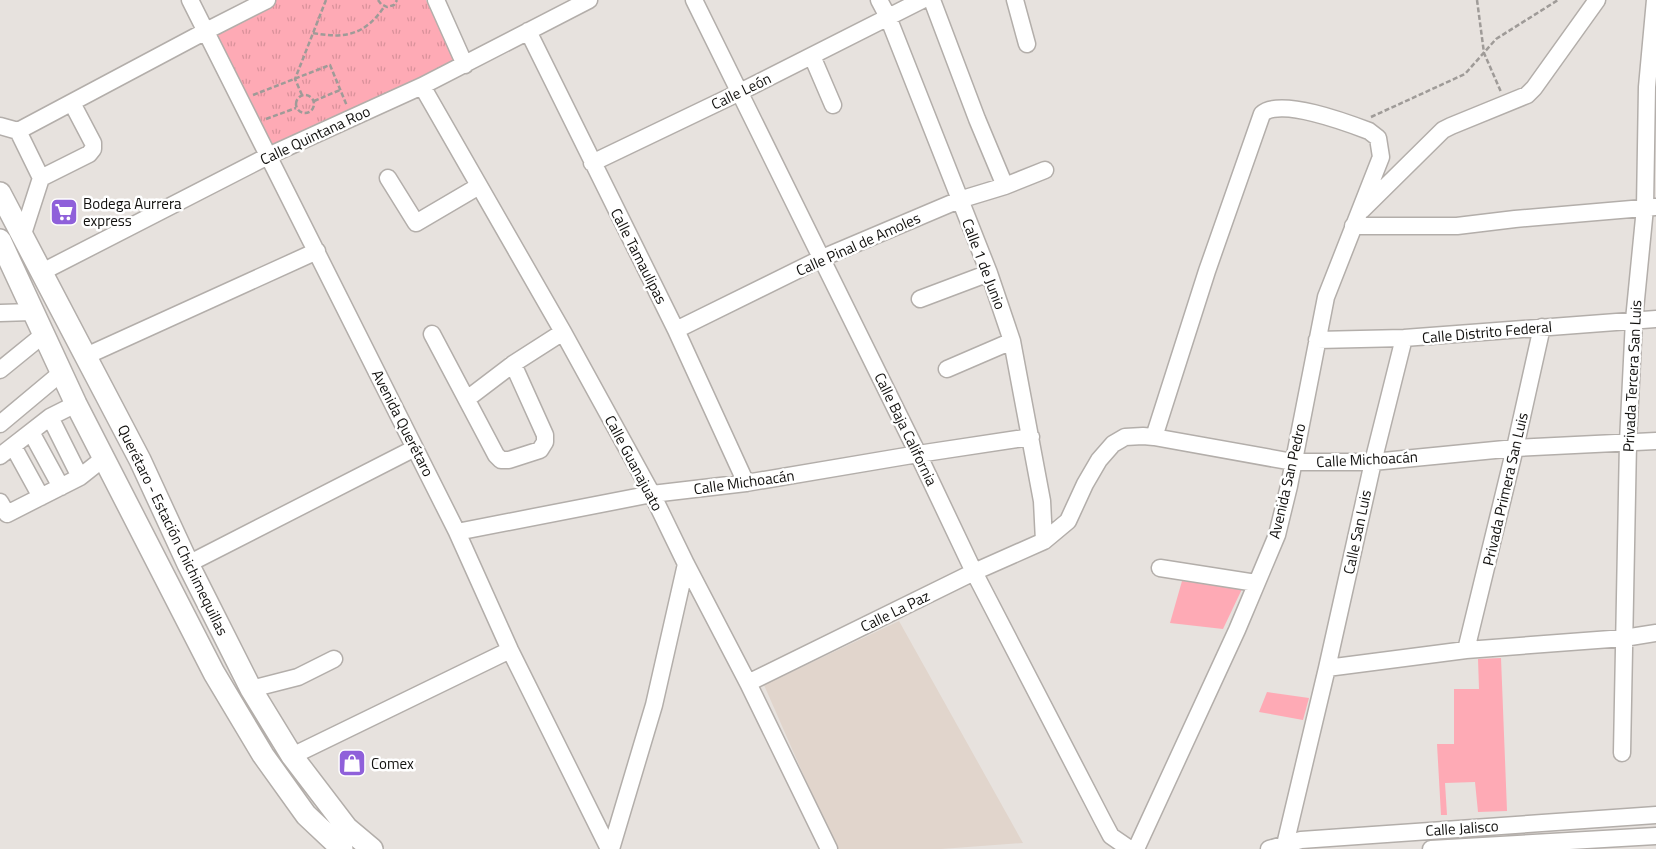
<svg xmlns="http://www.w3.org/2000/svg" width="1656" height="849" font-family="'Titillium Web',sans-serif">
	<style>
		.built { fill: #e1d5cc }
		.grass { fill: #feaab5 }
		.park { fill: url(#park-tufts) }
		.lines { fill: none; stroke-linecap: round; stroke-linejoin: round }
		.minor-casing { stroke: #b3aeaa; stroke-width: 19 }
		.major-casing { stroke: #b3aeaa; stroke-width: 24 }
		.path { stroke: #9f9b98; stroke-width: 2.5; stroke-dasharray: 5 2.5; stroke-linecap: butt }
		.minor { stroke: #fff; stroke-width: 16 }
		.major { stroke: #fff; stroke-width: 21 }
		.labels { text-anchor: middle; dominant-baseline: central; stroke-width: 5; stroke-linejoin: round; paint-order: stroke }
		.street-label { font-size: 15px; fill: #11100e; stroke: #fff }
		.poi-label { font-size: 15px; fill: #11100e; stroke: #fff; text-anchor: start }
	</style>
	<defs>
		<pattern id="park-tufts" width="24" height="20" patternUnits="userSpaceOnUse" patternTransform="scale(1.25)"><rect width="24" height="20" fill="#feaab5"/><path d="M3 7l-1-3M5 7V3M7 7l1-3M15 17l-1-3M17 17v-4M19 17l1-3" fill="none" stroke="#d9919a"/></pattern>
	</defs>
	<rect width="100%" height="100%" fill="#e7e2de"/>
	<path class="built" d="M899,621L1023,843L941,849H836L764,685Z"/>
	<path class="grass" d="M1182,581L1242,589L1223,629L1170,623Z
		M1501,658L1507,811L1478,812L1475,782L1445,783L1447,815H1441L1437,744H1454V689H1479L1478,659Z
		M1267,692L1309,698L1303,720L1259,712Z"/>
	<path class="park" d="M272,0H426L457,65L270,154L209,31Z"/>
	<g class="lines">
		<g class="minor-casing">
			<path id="minor" d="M190,0L457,532L510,650L609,849
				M436,0L465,65
				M694,0L918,454L974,572L1103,821L1111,836L1130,849
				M879,0L888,17L989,273L1012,341L1042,501L1044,541
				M932,0L977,119L1005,186
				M1015,0L1027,44
				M528,31L676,330L746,483
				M812,56L833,105
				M422,86L563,332L652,494L686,564L748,683L829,849
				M0,126L18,131L206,31L267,0
				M18,131L41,178L22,237
				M592,163L738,93L922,0
				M41,178L89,154L93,149V143L72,103
				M388,178L416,223L479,186
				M1362,210L1443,130L1451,126L1527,95L1534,88L1597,0
				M1353,226H1457L1515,219L1655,207
				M42,272L268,156L422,86L589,0
				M920,299L989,273
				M0,313L32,312
				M676,330L822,258L959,200L1005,186L1045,170
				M432,334L496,455L501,460H509L540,450L545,442V435L513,364
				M1317,340L1404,338L1656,319
				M86,356L317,251
				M947,369L1012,341
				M0,370L43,335
				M467,399L513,364L563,332
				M50,417L80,477
				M0,424L61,373
				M31,432L61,487
				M13,446L41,497
				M0,456L50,417L76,404
				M0,502L7,514L80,477L104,458
				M457,532L652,494L746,483L918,454L1031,437
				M188,564L415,448
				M1160,568L1256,583
				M1466,650L1515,448L1542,327
				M1327,668L1466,650L1624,638L1656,633
				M748,683L974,572L1044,541L1068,521L1085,484L1099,460L1113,444L1125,437L1143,436L1154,437L1293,462H1373L1515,448L1656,441
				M251,689L298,677L334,659
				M1622,753L1628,442L1634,320L1645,208L1647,87L1655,0
				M292,756L510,650
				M611,849L654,705L686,564
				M1136,849L1237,630L1277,535L1289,486L1326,297L1381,157L1378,138L1369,131C1348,123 1279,97 1262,114L1207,271L1154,437
				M1269,849L1301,840L1656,815
				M1284,849L1327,668L1373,462L1404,338
				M1431,849L1656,836"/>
		</g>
		<g class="major-casing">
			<path id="major" d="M0,193L140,460L188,564L251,689L292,756L347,828L372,849
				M0,240L76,404L214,673L263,755L306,815L342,849"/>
		</g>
		<path class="path" d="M378,0L381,4L387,7L394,5L397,0
			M1477,0L1484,53L1501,92
			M313,33C345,39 365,35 384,7
			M296 104a9 9 0 1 1 18 0a9 9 0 1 1-18 0Z
			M253,95L330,65L347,106
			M302,95L295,79L326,0
			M314,101L340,90
			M1371,117L1465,74L1496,39L1558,0
			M266,119L296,108"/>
		<use href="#minor" class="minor"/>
		<use href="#major" class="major"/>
	</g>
	<defs>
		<g id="supermarket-square" transform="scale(1.4375)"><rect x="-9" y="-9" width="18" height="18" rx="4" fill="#8f60da" stroke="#fff"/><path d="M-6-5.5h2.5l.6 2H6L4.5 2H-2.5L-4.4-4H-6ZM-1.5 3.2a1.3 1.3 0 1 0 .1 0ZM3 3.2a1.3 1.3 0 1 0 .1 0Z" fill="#fff"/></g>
		<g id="shop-square" transform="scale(1.4375)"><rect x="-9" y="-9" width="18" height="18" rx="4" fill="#8f60da" stroke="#fff"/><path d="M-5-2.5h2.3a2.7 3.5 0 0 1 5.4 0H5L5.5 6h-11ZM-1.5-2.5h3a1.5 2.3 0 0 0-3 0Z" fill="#fff"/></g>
	</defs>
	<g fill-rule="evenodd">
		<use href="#supermarket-square" x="64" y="212"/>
		<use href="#shop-square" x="352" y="763"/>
	</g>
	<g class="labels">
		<g class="street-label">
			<text transform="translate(741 91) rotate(-26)">Calle León</text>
			<text transform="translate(315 135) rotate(-25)">Calle Quintana Roo</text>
			<text transform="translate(858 244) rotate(-24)">Calle Pinal de Amoles</text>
			<text transform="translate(639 256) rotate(63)">Calle Tamaulipas</text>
			<text transform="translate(984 264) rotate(69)">Calle 1 de Junio</text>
			<text transform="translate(1487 332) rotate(-5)">Calle Distrito Federal</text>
			<text transform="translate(1632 376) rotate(-87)">Privada Tercera San Luis</text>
			<text transform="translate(403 423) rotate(63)">Avenida Querétaro</text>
			<text transform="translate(906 429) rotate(64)">Calle Baja California</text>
			<text transform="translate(1367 459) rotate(-3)">Calle Michoacán</text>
			<text transform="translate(634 463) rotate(62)">Calle Guanajuato</text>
			<text transform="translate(1287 481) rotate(-77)">Avenida San Pedro</text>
			<text transform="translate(744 482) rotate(-8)">Calle Michoacán</text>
			<text transform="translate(1505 489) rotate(-77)">Privada Primera San Luis</text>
			<text transform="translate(173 530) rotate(64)">Querétaro - Estación Chichimequillas</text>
			<text transform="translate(1357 532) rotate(-78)">Calle San Luis</text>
			<text transform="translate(895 611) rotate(-26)">Calle La Paz</text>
			<text transform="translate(1462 828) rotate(-4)">Calle Jalisco</text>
		</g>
		<g class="poi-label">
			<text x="83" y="203">Bodega Aurrera<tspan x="83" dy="17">express</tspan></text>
			<text x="371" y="763">Comex</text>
		</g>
	</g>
</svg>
